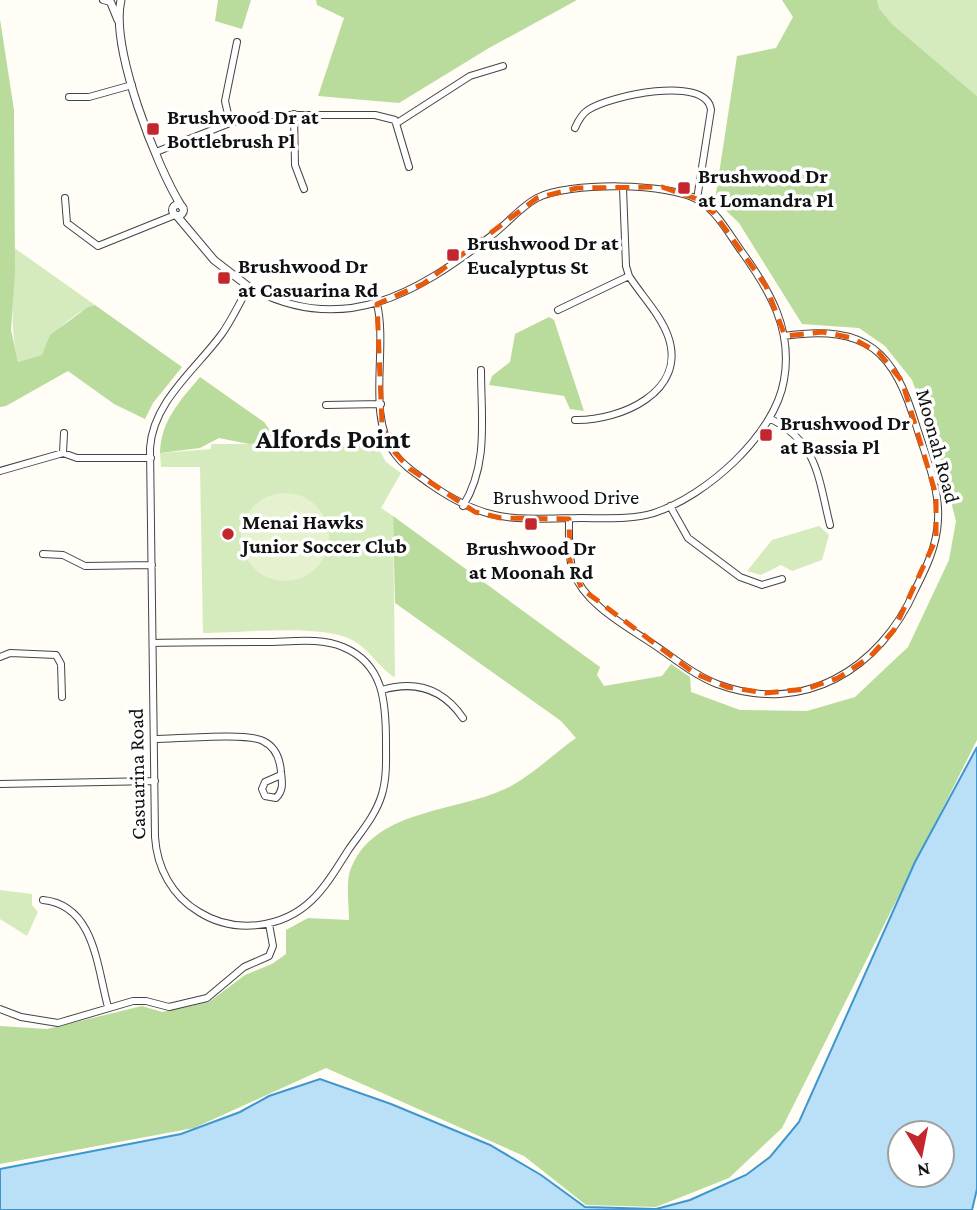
<svg xmlns="http://www.w3.org/2000/svg" width="977" height="1210" font-family="'Crimson Pro',serif">
	<style>
		.green { fill: #d5ebbd }
		.forest { fill: #b9dc9c }
		.pitch { fill: #e6f2cf }
		.water { fill: #b9e0f7; stroke: #3f96cf; stroke-width: 2; fill-rule: evenodd }
		.lines { fill: none; stroke-linecap: round; stroke-linejoin: round }
		.minor-casing { stroke: #444; stroke-width: 8 }
		.tertiary-casing { stroke: #444; stroke-width: 9 }
		.minor { stroke: #fff; stroke-width: 6 }
		.tertiary { stroke: #fff; stroke-width: 7 }
		.marked { fill: none; stroke: #e8590c; stroke-width: 5; stroke-dasharray: 14 9; stroke-linejoin: round }
		.poi-dot { fill: #c4262e; stroke: #fff; stroke-width: 2.5 }
		.labels { text-anchor: middle; dominant-baseline: central; stroke-width: 7; stroke-linejoin: round; paint-order: stroke }
		.poi-label { font-size: 21px; font-weight: bold; fill: #111; stroke: #fff; text-anchor: start }
		.street-label { font-size: 21px; fill: #111; stroke: #fff }
		.district-label { font-size: 28px; font-weight: bold; fill: #111; stroke: #fff }
	</style>
	<rect width="100%" height="100%" fill="#fffdf5"/>
	<path class="green" d="M877,0H977V96L892,24L879,8Z
		M13,247L95,305C76,311 47,335 43,355L18,362C9,327 14,284 13,247Z
		M211,444H376L386,462L401,473L381,508L393,516L395,677C381,671 370,648 350,639C318,624 241,633 203,633L200,467H161L160,453L211,449Z
		M819,526L829,535L822,560L792,571L781,565L761,575L747,571L772,540Z
		M0,890L32,894V905L38,912L27,936L0,919Z"/>
	<path class="forest" d="M218,0H251L242,29L215,21Z
		M316,0H577L489,48L399,103L318,96L344,18L317,5Z
		M782,0H877L879,8L892,24L977,96V740L782,1128L729,1178L656,1207L586,1205L524,1156L326,1068L194,1128L0,1164V1026L47,1029L142,1006L162,1012L209,1002L245,975L272,964L286,954V930L308,918L349,920C349,904 345,879 352,866C378,807 460,813 511,786C533,774 555,753 576,738L561,721L395,603L393,516L600,667L597,675L604,686L662,676L671,664L690,677L691,692L740,710L807,711L855,697L908,647L949,560L956,521L938,451L912,380L885,346L859,328L802,324L739,223L715,200L737,56L776,48L793,17Z
		M0,19L14,110L15,271L11,330L18,362L42,355L50,335L88,307L95,305L182,367L153,403L145,419L114,404L68,371L6,406L0,407Z
		M549,317L554,320L584,411L570,409L564,396L489,385L492,376L510,362L515,334Z
		M200,377L264,422L279,442L249,444L219,438L200,448L160,453C161,420 180,401 200,377Z"/>
	<path class="pitch" d="M241 537a44 44 0 1 1 88 0a44 44 0 1 1-88 0Z"/>
	<path class="water" d="M977,747V1189L972,1210H0V1169L181,1134L240,1112L269,1096L320,1079L391,1104L490,1145L541,1175L585,1207L656,1209L690,1200L746,1175L770,1157L799,1122L915,862ZM900,1133H942V1175H900Z"/>
	<g class="lines">
		<g class="minor-casing">
			<path id="minor" d="M103,0L110,2
				M69,97H89L132,85
				M294,114L295,165L304,189
				M230,123L225,101L237,42
				M397,123L470,76L503,66
				M575,128C578,121 582,114 588,110C608,96 707,74 711,110L697,199
				M156,152L230,123L262,115H375L395,120L409,167
				M65,198L67,223L98,246L175,215
				M558,310L629,276
				M326,405L381,404
				M771,419C818,443 818,477 830,525
				M575,420C620,421 688,392 668,336C660,314 641,295 629,276L626,266L623,188
				M63,453L64,433
				M0,471L63,453L77,458H151
				M463,506C489,464 481,417 481,370
				M670,506L688,538L740,577L762,585L782,579
				M569,519C569,536 568,555 573,571C585,607 634,630 663,651C680,663 697,676 717,684C804,716 880,669 915,590C926,568 937,546 938,520C940,489 926,457 917,428C894,351 868,324 784,336
				M43,554L63,555L85,566L152,565
				M153,643C190,642 227,642 264,642C290,642 320,637 343,647C384,664 386,703 386,742C386,759 387,777 382,794C376,815 361,832 349,849C338,866 327,886 312,900C282,929 234,934 199,912C172,896 157,868 155,837L150,448C153,402 195,370 221,335C232,320 239,303 249,287C342,338 416,294 491,236C507,224 520,207 537,198C567,182 671,182 700,201C718,213 729,234 742,252C770,291 793,330 784,380C775,435 706,496 654,513C631,520 606,518 581,518C515,519 487,524 430,484C418,475 404,467 395,454C366,417 388,349 377,304
				M0,657L10,653L56,655L61,664L62,697
				M382,690C416,680 443,689 463,718
				M154,739C176,739 247,732 263,741C276,747 280,759 281,772C282,782 284,790 276,798L265,796L262,789L265,782L281,775
				M0,784L155,781
				M43,900C95,905 97,968 108,1007
				M0,1009L21,1017L58,1023L133,1001H146L169,1007L207,998L244,967L269,956L273,946L269,924"/>
		</g>
		<g class="tertiary-casing">
			<path id="tertiary" d="M121,0C110,47 156,166 182,207
				M111,3L118,20
				M172.5 210a5.5 5.5 0 1 1 11 0a5.5 5.5 0 1 1-11 0Z
				M177,216L214,260L249,287"/>
		</g>
		<use href="#minor" class="minor"/>
		<use href="#tertiary" class="tertiary"/>
	</g>
	<path class="marked" d="M662,187L697,199L714,213L766,286L785,336L823,332L852,338L879,353L902,381L936,495V539L894,630L870,657L838,678L806,689L765,693L727,687L694,673L582,589L570,561L569,519L501,518L475,512L410,469L389,446L382,424L377,304L423,284L537,198L577,188Z"/>
	<g class="poi-dot">
		<rect x="146" y="122" width="14" height="14" rx="3.5"/>
		<rect x="677" y="181" width="14" height="14" rx="3.5"/>
		<rect x="446" y="248" width="14" height="14" rx="3.5"/>
		<rect x="217" y="271" width="14" height="14" rx="3.5"/>
		<rect x="759" y="428" width="14" height="14" rx="3.5"/>
		<rect x="524" y="517" width="14" height="14" rx="3.5"/>
		<circle cx="228" cy="534" r="7"/>
	</g>
	<g class="labels">
		<g class="poi-label">
			<text x="167" y="117">Brushwood Dr at<tspan x="167" dy="24">Bottlebrush Pl</tspan></text>
			<text x="698" y="176">Brushwood Dr<tspan x="698" dy="24">at Lomandra Pl</tspan></text>
			<text x="467" y="243">Brushwood Dr at<tspan x="467" dy="24">Eucalyptus St</tspan></text>
			<text x="238" y="266">Brushwood Dr<tspan x="238" dy="24">at Casuarina Rd</tspan></text>
			<text x="780" y="423">Brushwood Dr<tspan x="780" dy="24">at Bassia Pl</tspan></text>
			<text x="242" y="522">Menai Hawks<tspan x="242" dy="24">Junior Soccer Club</tspan></text>
			<text x="531" y="548" text-anchor="middle">Brushwood Dr<tspan x="531" dy="24">at Moonah Rd</tspan></text>
		</g>
		<g class="street-label">
			<text transform="translate(938 446) rotate(75)">Moonah Road</text>
			<text x="566" y="497">Brushwood Drive</text>
			<text transform="translate(137 774) rotate(-91)">Casuarina Road</text>
		</g>
		<g class="district-label">
			<text x="333" y="438">Alfords Point</text>
		</g>
	</g>
	<g transform="translate(921 1154) rotate(170)"><circle r="33" fill="#ffffff" stroke="#a0a0a0" stroke-width="2"/>
	<path d="M0-5L12 26L0 18L-12 26Z" fill="#c4262e"/>
	<text y="-10" font-size="19" font-weight="bold" text-anchor="middle" fill="#111111">N</text>
	</g>
</svg>
